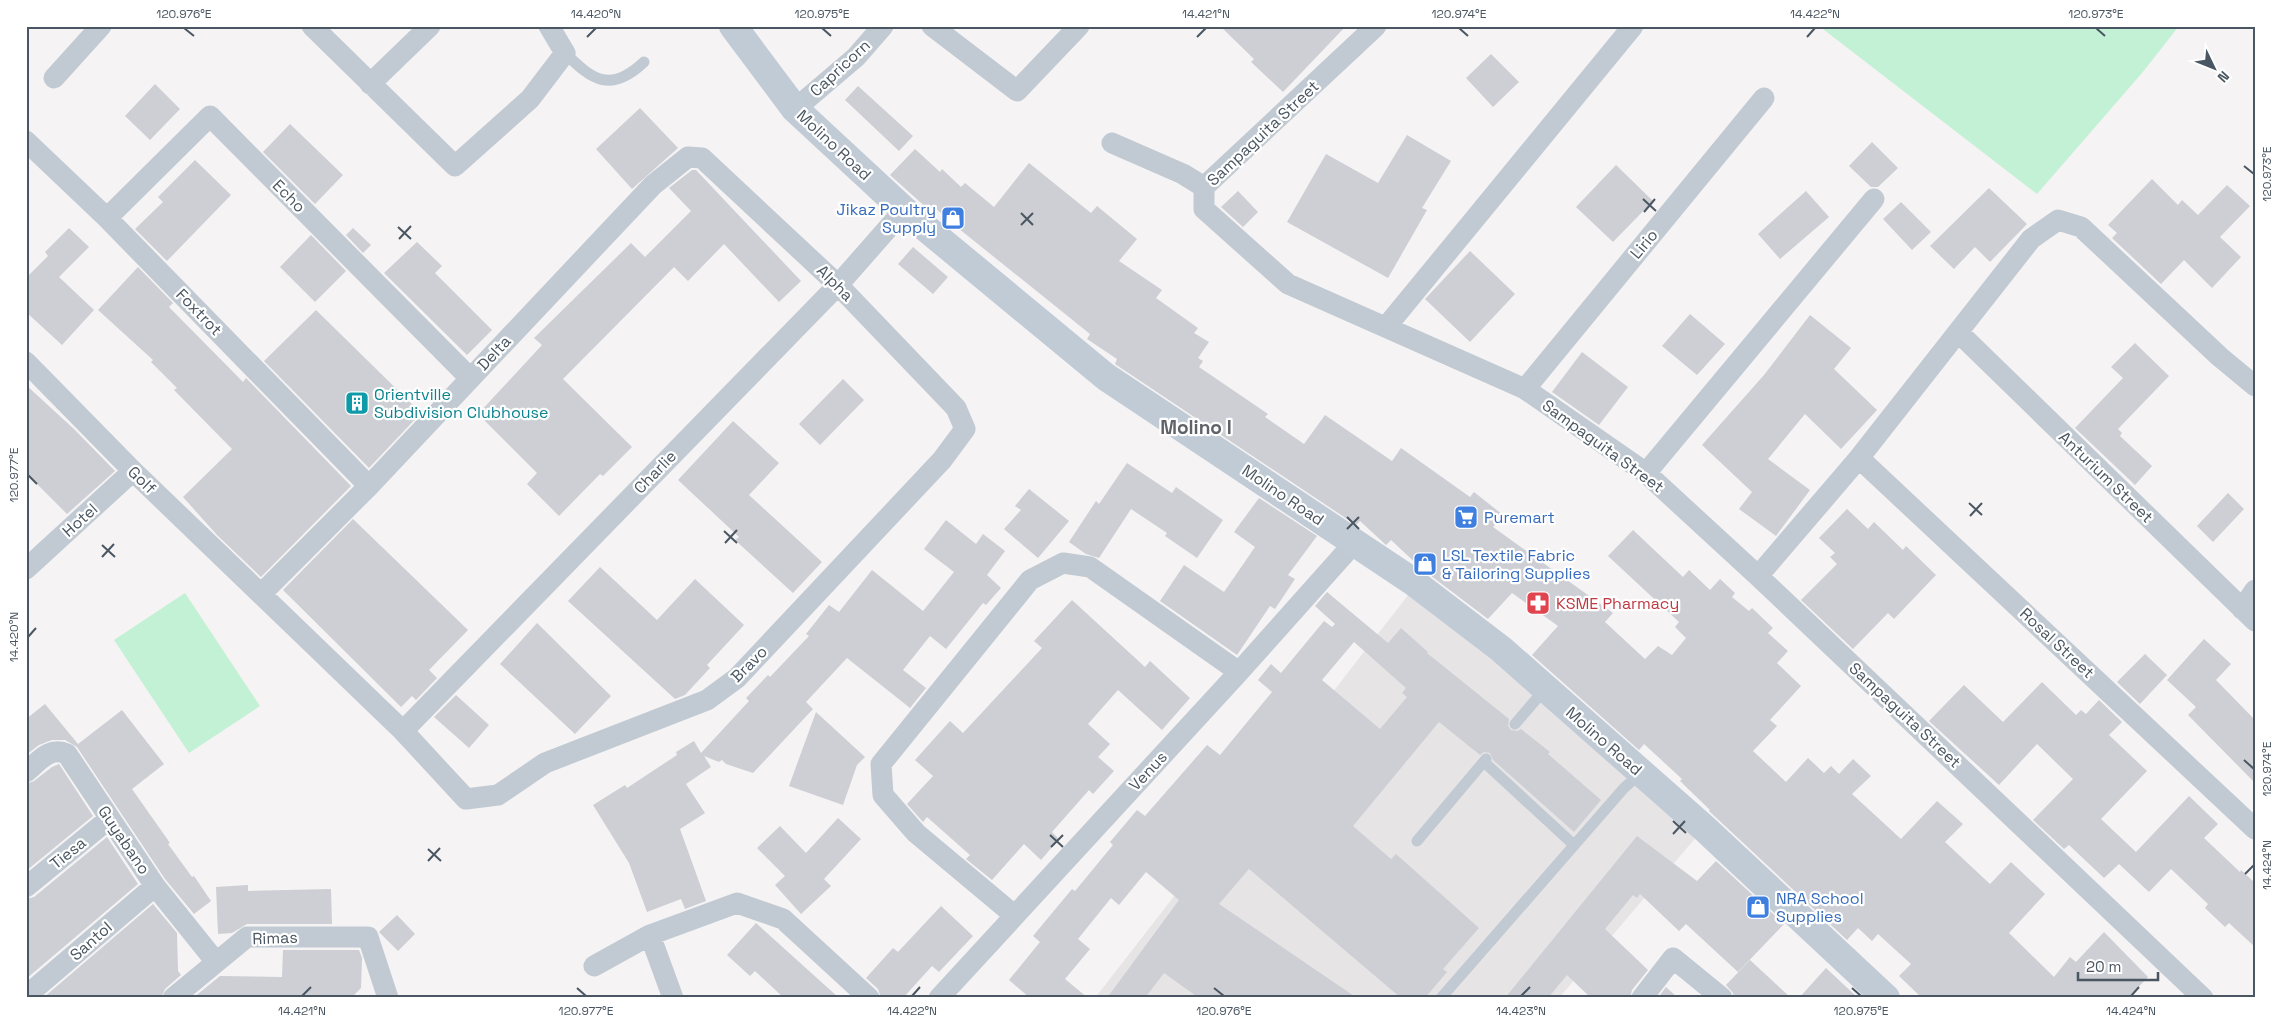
<svg xmlns="http://www.w3.org/2000/svg" width="2281" height="1024" font-family="'Space Grotesk',sans-serif">
	<style>
		.education { fill: #e6e4e5 }
		.green { fill: #c3f1d5 }
		.building { fill: #cdcfd5; fill-rule: evenodd }
		.lines { fill: none; stroke-linecap: round; stroke-linejoin: round }
		.service { stroke: #c1cad2; stroke-width: 11 }
		.minor { stroke: #c1cad2; stroke-width: 21 }
		.secondary { stroke: #c1cbd6; stroke-width: 28 }
		.ticks { fill: none; stroke: #4a5661; stroke-width: 2 }
		.labels { text-anchor: middle; dominant-baseline: central; stroke-width: 4.5; stroke-linejoin: round; paint-order: stroke }
		.street-label { font-size: 16px; fill: #4a5661; stroke: #fff }
		.shop-label { font-size: 16px; fill: #366cbe; stroke: #fff; text-anchor: start }
		.culture-label { font-size: 16px; fill: #0d838f; stroke: #fff; text-anchor: start }
		.health-label { font-size: 16px; fill: #be3a42; stroke: #fff; text-anchor: start }
		.quarter-label { font-size: 19px; font-weight: bold; fill: #5f6368; stroke: #fff }
		.neatline { fill: none; stroke: #4a5661; stroke-width: 2 }
		.ticks-label { font-size: 12px; text-anchor: middle; fill: #4a5661 }
	</style>
	<rect width="100%" height="100%" fill="#f5f3f3"/>
	<path class="education" d="M1409,594L1641,773L1704,828L1559,998H1095Z"/>
	<path class="green" d="M1819,26H2179L2142,73L2037,194Z
		M185,593L260,706L189,753L114,640Z"/>
	<path class="building" d="M1220,26H1346L1283,92L1251,62L1254,59Z
		M1491,54L1519,82L1493,107L1466,78Z
		M155,84L180,109L150,140L125,116Z
		M858,86L913,136L899,151L845,100Z
		M640,108L678,148L632,189L596,149Z
		M290,124L343,175L315,204L263,152Z
		M1407,135L1451,161L1422,208L1427,210L1388,278L1287,222L1326,154L1378,183Z
		M1872,142L1898,168L1878,187H1871L1849,166Z
		M915,149L940,172L942,169L961,187L965,183L994,207L1029,163L1091,213L1097,206L1137,239L1119,261L1162,290L1156,298L1198,328L1194,333L1209,342L1198,358L1203,361L1199,367L1268,414L1265,417L1304,444L1325,415L1392,461L1401,448L1470,497L1474,492L1503,515L1493,527L1613,613L1605,622L1645,659L1658,646L1672,655L1686,638L1675,627L1679,622L1608,556L1633,530L1683,577L1689,570L1710,590L1720,579L1735,593L1732,597L1749,611L1752,608L1773,628L1768,633L1788,651L1777,663L1801,686L1770,720L1777,726L1753,751L1786,782L1808,758L1824,773L1831,766L1839,774L1853,759L1871,776L1852,794L1901,839L1937,801L1963,824L1945,842L1990,884L2011,862L2045,894L2009,933L2054,977L2070,957L2076,962L2104,932L2148,977L2128,998H1922L1899,976L1911,964L1878,934L1872,941L1858,928L1847,940L1709,811L1710,810L1680,781L1682,779L1644,744L1639,750L1532,655L1558,626L1512,593L1488,619L1422,569L1391,540L1386,545L1360,521L1356,525L1115,364L1117,359L1087,339L1090,334L953,224L933,206L929,210L890,175Z
		M195,160L231,195L167,261L135,229L163,202L158,197Z
		M1616,165L1653,201L1613,242L1576,207Z
		M692,170H696L801,281L779,302L724,244L688,281L674,267L563,379L632,447L603,476L600,474L559,516L527,484L537,473L478,414L542,345L534,338L631,243L645,257L691,211L669,188Z
		M2152,179L2178,205L2182,200L2198,215L2227,185L2250,206L2220,237L2241,257L2212,288L2184,260L2161,284L2112,238L2117,233L2108,225Z
		M1989,188L2027,224L1990,262L1975,247L1954,269L1930,246Z
		M1238,191L1258,212L1243,227L1221,207Z
		M1806,191L1829,217L1780,259L1758,234Z
		M1901,202L1931,232L1912,250L1883,219Z
		M69,228L89,247L59,277L94,310L62,345L26,312V278L48,256L45,252Z
		M353,228L371,245L363,253L346,235Z
		M311,235L346,271L315,302L280,267Z
		M417,242L442,266L435,273L492,330L467,355L384,273Z
		M913,247L948,277L933,294L898,264Z
		M1470,251L1515,294L1470,342L1425,299Z
		M138,267L173,303L169,307L243,382L246,378L351,486L261,577L217,535L183,497L232,449L174,390L177,388L151,362L153,360L98,310Z
		M316,310L421,413L369,468L264,361Z
		M1690,314L1725,344L1697,375L1662,346Z
		M1810,315L1851,348L1834,369L1877,410L1841,449L1805,414L1768,459L1810,490L1776,536L1739,509L1752,492L1702,445L1764,375Z
		M2135,343L2169,376L2118,429L2122,433L2120,436L2152,466L2135,485L2075,428L2123,378L2111,367Z
		M1582,352L1628,387L1599,425L1552,392Z
		M843,379L864,400L820,445L799,424Z
		M26,385L75,430L115,471L67,514L26,473Z
		M733,421L779,463L749,495L822,562L793,593L735,540L739,537L678,480Z
		M1127,463L1172,493L1176,487L1223,520L1197,558L1165,536L1167,533L1131,509L1099,558L1086,554L1069,542L1096,501L1099,504Z
		M1029,489L1069,521L1038,558L1004,529L1021,510L1015,506Z
		M2228,493L2244,509L2213,542L2197,526Z
		M1259,498L1317,536L1288,575L1295,579L1275,609L1270,606L1237,655L1160,601L1184,565L1224,592L1255,547L1234,532Z
		M1847,509L1868,529L1874,522L1903,550L1906,546L1936,575L1894,619L1888,613L1853,649L1801,600L1837,564L1830,557L1835,553L1819,538Z
		M353,519L468,630L429,670L437,678L416,700L412,696L401,707L283,590Z
		M946,520L976,544L983,534L1005,551L987,575L1001,588L986,605L983,603L946,649L930,636L903,670L926,688L910,708L847,658L806,702L813,709L753,773L726,764L722,760L719,762L704,756L711,767L686,784L705,813L680,829L706,901L685,909L681,899L647,912L629,863L593,805L625,785L627,788L677,755L676,752L694,741L701,753L749,701L746,698L768,675L770,677L809,636L806,634L829,605L839,612L872,570L923,611L954,572L924,549Z
		M600,567L657,620L695,579L744,625L707,665L710,668L685,695L675,699L568,601Z
		M1327,592L1388,643L1401,628L1428,652L1427,653L1509,719L1508,726L1511,730L1517,731L1521,729L1550,752L1548,754L1601,800L1574,832L1493,760L1490,753L1484,752L1480,755L1439,722L1353,826L1391,859L1396,854L1479,928L1443,969L1447,972L1425,998H1401L1249,869L1219,904L1357,998H1199L1164,973L1145,998H1107L1179,900L1146,872L1119,905L1111,898L1078,939L1090,949L1065,979L1088,998H1030L1009,980L1040,942L1033,936L1072,889L1075,891L1113,845L1110,842L1137,810L1145,816L1207,745L1220,755L1272,692L1258,680L1271,664L1281,673L1324,621L1332,627L1335,624L1315,606ZM1354,642L1406,688L1402,693L1407,697L1380,729L1322,680Z
		M1072,600L1145,667L1150,661L1190,698L1162,730L1118,690L1088,724L1110,744L1098,757L1114,771L1093,794L1089,790L1052,832L1059,839L1041,860L1024,844L992,880L966,859L970,855L927,817L923,822L907,804L933,776L915,760L950,721L963,733L1042,648L1034,641Z
		M537,623L611,696L575,734L500,664Z
		M2204,639L2231,664L2216,680L2255,720V783L2188,715L2196,707L2167,680Z
		M2145,654L2167,675L2140,704L2117,682Z
		M2042,682L2076,715L2081,710L2086,714L2099,700L2122,722L2109,735L2147,771L2101,819L2136,852L2189,796L2218,824L2204,838L2240,872L2241,870L2255,883V947L2229,923L2225,927L2205,908L2208,904L2171,869L2149,892L2119,864L2104,878L2069,845L2064,849L2033,820L2073,779L2037,744L1999,785L1929,721L1964,685L2003,722Z
		M456,695L489,725L469,748L434,717Z
		M45,704L78,744L122,710L164,764L132,789L170,843L168,844L192,877L194,876L211,901L194,914L165,879L77,747L65,740H52L39,745L26,755V719Z
		M816,712L865,757L857,765L843,805L789,786Z
		M59,764L93,816L26,871V784L34,781L52,767Z
		M838,818L861,839L824,879L831,886L801,914L775,885L785,876L757,848L780,826L806,853Z
		M1637,836L1697,881L1716,861L1784,924L1738,972L1686,924L1679,931L1640,894L1637,898L1633,895L1605,929L1648,970L1632,990L1630,998H1591L1567,975L1548,998H1505Z
		M107,837L138,884L26,979V899L34,897Z
		M248,885V891L331,889L332,924H247L232,933L218,934L216,887Z
		M153,904L177,933L178,971L181,975L165,989L161,998H43Z
		M941,906L973,936L939,972L932,966L903,998H881L878,989L866,978L893,948L898,952Z
		M397,915L415,934L398,951L379,932Z
		M756,923L839,998H784L755,971L750,976L727,955Z
		M283,950H359L362,958L361,988L351,998H193L220,976L282,977Z
		M1750,960L1791,998H1734L1733,993L1726,985Z
		M1826,968L1858,998H1799Z
		M1666,987L1678,998H1658Z"/>
	<g class="lines">
		<path class="service" d="M565,53C593,81 611,93 644,62
			M1515,724L1545,689
			M1484,762L1574,845
			M1417,841L1486,759
			M1441,998L1624,788L1641,773"/>
		<path class="minor" d="M312,26L455,166L530,99L565,53L549,26
			M932,26L1017,91L1079,26
			M1376,26L1204,187V209L1288,284L1525,389L1646,473L1758,576L2203,998
			M54,78L101,26
			M370,84L430,26
			M795,109L856,57L883,26
			M26,141L107,218L369,486
			M1112,143L1183,174L1204,187
			M107,218L210,116L470,378
			M1386,327L1633,26
			M1958,332L2255,621
			M26,362L133,471L403,731L466,799L498,795L545,763L707,700L737,678L942,460L965,429L956,408L838,285L702,158L688,157L653,185L369,486L261,594
			M1525,389L1764,98
			M1859,458L2255,829
			M1646,473L1874,199
			M26,569L133,471
			M1758,576L1859,458L2031,239L2058,220L2081,227L2220,357L2255,386
			M2242,609L2255,590
			M403,731L838,285L904,210
			M26,772C39,761 50,746 67,754L155,886L216,962
			M26,887L109,819
			M1014,915L916,833L883,795L881,764L1030,580L1063,563L1090,567L1239,672
			M650,935L673,998
			M594,966L650,935L737,903L783,919L869,998
			M26,996L155,886
			M173,998L247,937H368L388,998
			M939,998L1239,672L1355,542
			M1642,998L1673,958L1722,998"/>
		<path class="secondary" d="M733,26L795,109L904,210L1106,377L1412,581L1501,649L1704,828L1886,998"/>
	</g>
	<path class="ticks" d="M184,28L194,36M822,28L831,36M1459,28L1468,36M2096,28L2105,36M587,37L596,28M1197,37L1206,28M1807,37L1815,28M2244,166L2254,174M1643,199L1656,211M1644,212L1655,199M1021,213L1033,225M1021,225L1033,213M398,227L411,239M399,239L411,226M28,475L37,484M1969,503L1982,515M1970,516L1982,503M1347,517L1359,529M1347,529L1359,517M724,531L737,543M725,543L737,530M102,545L115,557M102,557L114,544M28,637L36,628M2244,760L2254,769M1673,821L1686,833M1673,834L1685,821M1050,835L1063,847M1051,847L1063,835M428,849L441,861M428,861L440,848M2245,874L2254,865M577,988L586,996M1214,988L1224,996M1852,988L1861,996M302,996L311,987M912,996L920,987M1521,996L1530,987M2131,996L2139,987"/>
	<defs>
		<g id="shop-square" transform="scale(1.25)"><rect x="-9" y="-9" width="18" height="18" rx="4" fill="#3f7fe0" stroke="#fff"/><path d="M-5-2.5h2.3a2.7 3.5 0 0 1 5.4 0H5L5.5 6h-11ZM-1.5-2.5h3a1.5 2.3 0 0 0-3 0Z" fill="#fff"/></g>
		<g id="building-square" transform="scale(1.25)"><rect x="-9" y="-9" width="18" height="18" rx="4" fill="#0f9aa8" stroke="#fff"/><path d="M-4-6H4V6H1V3H-1V6H-4ZM-2.5-4.3h1.7v1.8h-1.7ZM.8-4.3h1.7v1.8H.8ZM-2.5-1h1.7V.8h-1.7ZM.8-1h1.7V.8H.8Z" fill="#fff"/></g>
		<g id="supermarket-square" transform="scale(1.25)"><rect x="-9" y="-9" width="18" height="18" rx="4" fill="#3f7fe0" stroke="#fff"/><path d="M-6-5.5h2.5l.6 2H6L4.5 2H-2.5L-4.4-4H-6ZM-1.5 3.2a1.3 1.3 0 1 0 .1 0ZM3 3.2a1.3 1.3 0 1 0 .1 0Z" fill="#fff"/></g>
		<g id="pharmacy-square" transform="scale(1.25)"><rect x="-9" y="-9" width="18" height="18" rx="4" fill="#e0444e" stroke="#fff"/><path d="M-2-6h4v4h4v4h-4v4h-4v-4h-4v-4h4Z" fill="#fff"/></g>
	</defs>
	<g fill-rule="evenodd">
		<use href="#shop-square" x="953" y="218"/>
		<use href="#building-square" x="357" y="403"/>
		<use href="#supermarket-square" x="1466" y="517"/>
		<use href="#shop-square" x="1425" y="564"/>
		<use href="#pharmacy-square" x="1538" y="603"/>
		<use href="#shop-square" x="1758" y="907"/>
	</g>
	<g class="labels">
		<g class="street-label">
			<text transform="translate(840 68) rotate(-43)">Capricorn</text>
			<text transform="translate(1263 133) rotate(-43)">Sampaguita Street</text>
			<text transform="translate(834 145) rotate(43)">Molino Road</text>
			<text transform="translate(289 196) rotate(45)">Echo</text>
			<text transform="translate(1644 244) rotate(-50)">Lirio</text>
			<text transform="translate(835 283) rotate(45)">Alpha</text>
			<text transform="translate(199 312) rotate(46)">Foxtrot</text>
			<text transform="translate(494 353) rotate(-47)">Delta</text>
			<text transform="translate(1603 446) rotate(36)">Sampaguita Street</text>
			<text transform="translate(655 472) rotate(-46)">Charlie</text>
			<text transform="translate(2106 477) rotate(44)">Anturium Street</text>
			<text transform="translate(142 480) rotate(44)">Golf</text>
			<text transform="translate(1283 495) rotate(34)">Molino Road</text>
			<text transform="translate(80 520) rotate(-42)">Hotel</text>
			<text transform="translate(2057 643) rotate(43)">Rosal Street</text>
			<text transform="translate(749 664) rotate(-45)">Bravo</text>
			<text transform="translate(1905 715) rotate(43)">Sampaguita Street</text>
			<text transform="translate(1604 741) rotate(41)">Molino Road</text>
			<text transform="translate(1148 771) rotate(-47)">Venus</text>
			<text transform="translate(124 840) rotate(56)">Guyabano</text>
			<text transform="translate(68 853) rotate(-39)">Tiesa</text>
			<text transform="translate(275 938) rotate(-2)">Rimas</text>
			<text transform="translate(91 941) rotate(-41)">Santol</text>
		</g>
		<g class="shop-label">
			<text x="936" y="209" text-anchor="end">Jikaz Poultry<tspan x="936" dy="18">Supply</tspan></text>
			<text x="1484" y="517">Puremart</text>
			<text x="1442" y="555">LSL Textile Fabric<tspan x="1442" dy="18">&amp; Tailoring Supplies</tspan></text>
			<text x="1776" y="898">NRA School<tspan x="1776" dy="18">Supplies</tspan></text>
		</g>
		<g class="culture-label">
			<text x="374" y="394">Orientville<tspan x="374" dy="18">Subdivision Clubhouse</tspan></text>
		</g>
		<g class="health-label">
			<text x="1556" y="603">KSME Pharmacy</text>
		</g>
		<g class="quarter-label">
			<text x="1196" y="427">Molino I</text>
		</g>
	</g>
	<rect width="2281" height="1024" fill="none" stroke="#ffffff" stroke-width="55"/>
	<g transform="translate(2214 68) rotate(133)" stroke="#ffffff" stroke-width="4" paint-order="stroke">
	<path d="M0-4L9 19L0 12L-9 19Z" fill="#4a5661"/>
	<text y="-8" font-size="14" font-weight="bold" text-anchor="middle" fill="#4a5661">N</text>
	</g>
	<path d="M2078 972v8h80v-8" fill="none" stroke="#4a5661" stroke-width="2.5"/>
	<text x="2086" y="972" font-size="15" fill="#4a5661" stroke="#ffffff" stroke-width="4" paint-order="stroke">20 m</text>
	<rect x="28" y="28" width="2226" height="968" class="neatline"/>
	<g class="ticks-label">
		<text x="184" y="18">120.976°E</text>
		<text x="596" y="18">14.420°N</text>
		<text x="822" y="18">120.975°E</text>
		<text x="1206" y="18">14.421°N</text>
		<text x="1459" y="18">120.974°E</text>
		<text x="1815" y="18">14.422°N</text>
		<text x="2096" y="18">120.973°E</text>
		<text transform="translate(2267 174) rotate(-90)" y="4">120.973°E</text>
		<text transform="translate(14 475) rotate(-90)" y="4">120.977°E</text>
		<text transform="translate(14 637) rotate(-90)" y="4">14.420°N</text>
		<text transform="translate(2267 769) rotate(-90)" y="4">120.974°E</text>
		<text transform="translate(2267 865) rotate(-90)" y="4">14.424°N</text>
		<text x="302" y="1015">14.421°N</text>
		<text x="586" y="1015">120.977°E</text>
		<text x="912" y="1015">14.422°N</text>
		<text x="1224" y="1015">120.976°E</text>
		<text x="1521" y="1015">14.423°N</text>
		<text x="1861" y="1015">120.975°E</text>
		<text x="2131" y="1015">14.424°N</text>
	</g>
</svg>
